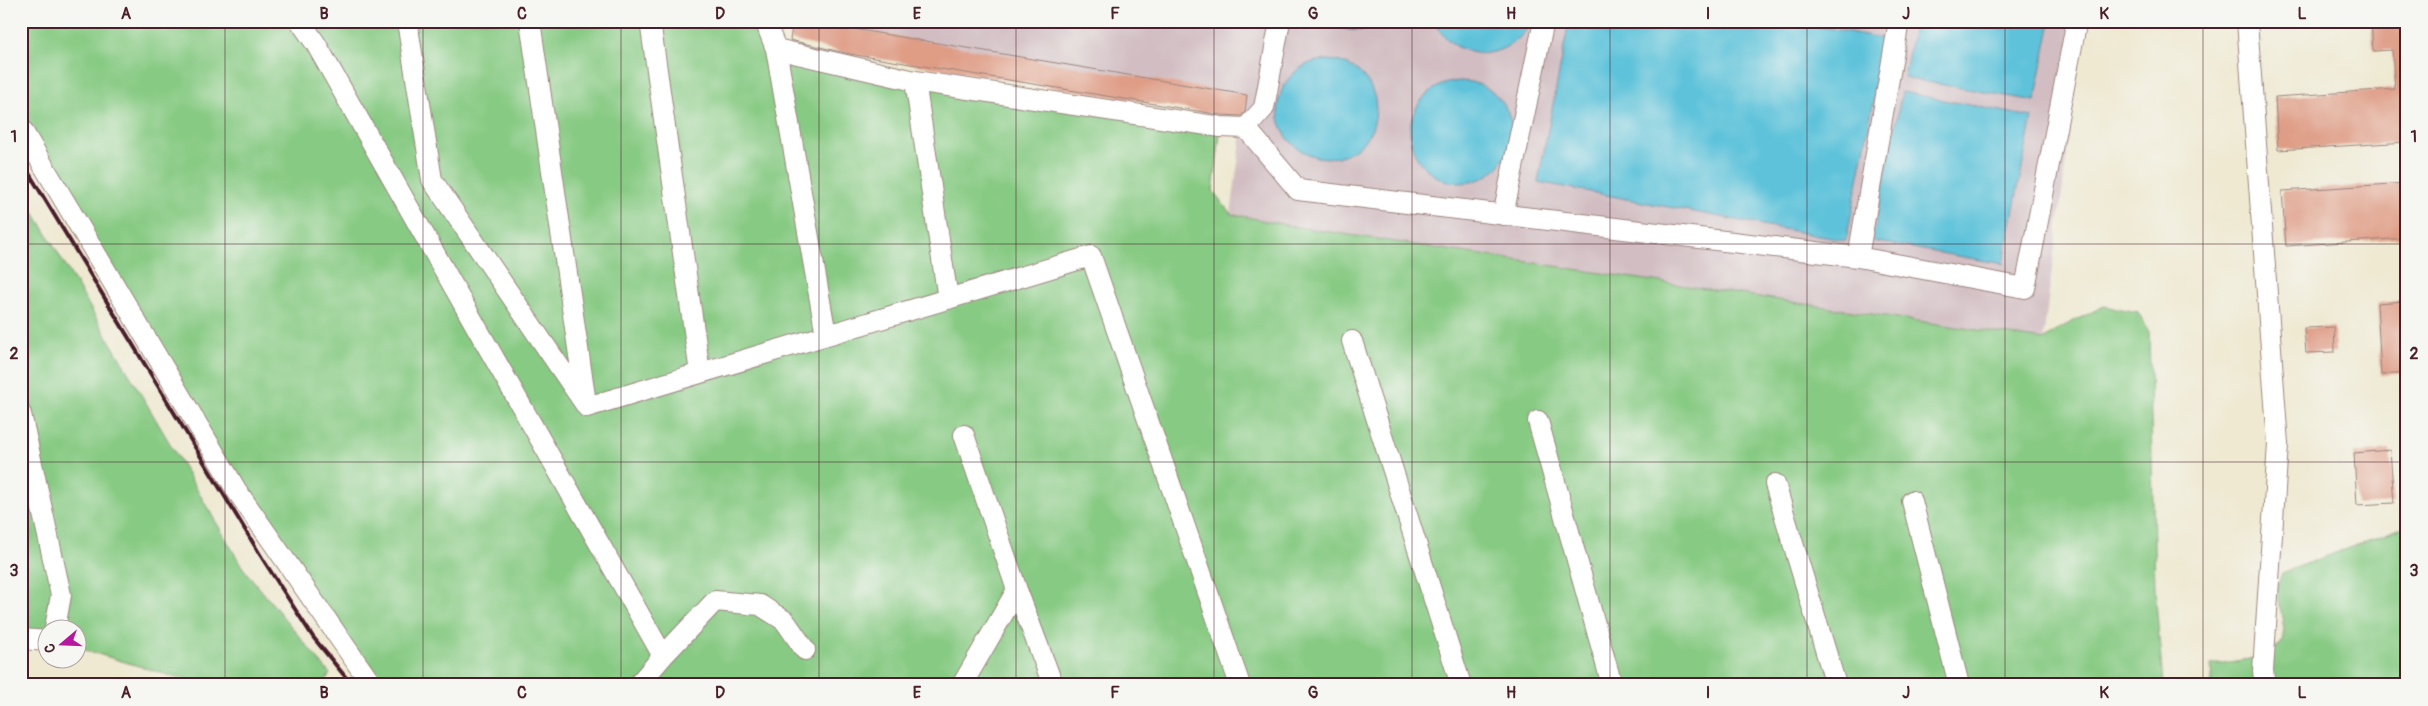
<svg xmlns="http://www.w3.org/2000/svg" width="2428" height="706" font-family="Pangolin,sans-serif">
	<style>
		.industrial { fill: #d2bec2 }
		.green { fill: #87ca83; stroke: #687457 }
		.water { fill: #5dc2da; stroke: #547082 }
		.building { fill: #df9d86 }
		.lines { fill: none; stroke-linecap: round; stroke-linejoin: round }
		.minor-casing { stroke: #9c847e; stroke-width: 22 }
		.minor { stroke: #fff; stroke-width: 20 }
		.rail { stroke: #4a1f2b; stroke-width: 4 }
		.grid { fill: none; stroke: #4a1f2b; stroke-width: 1; stroke-opacity: 0.55 }
		.neatline { fill: none; stroke: #4a1f2b; stroke-width: 2 }
		.grid-label { font-size: 16px; text-anchor: middle; font-weight: bold; fill: #4a1f2b }
	</style>
	<rect width="100%" height="100%" fill="#f6f6f2"/>
	<filter id="ink" filterUnits="userSpaceOnUse"><feTurbulence type="fractalNoise" baseFrequency=".02" numOctaves="2"/><feDisplacementMap in="SourceGraphic" scale="10" xChannelSelector="R" yChannelSelector="G"/><feConvolveMatrix kernelMatrix="1 2 1 2 8 2 1 2 1" color-interpolation-filters="sRGB"/></filter>
	<filter id="wash" filterUnits="userSpaceOnUse"><feTurbulence type="fractalNoise" baseFrequency=".0096" numOctaves="4" result="noise"/><feDisplacementMap in="SourceGraphic" scale="20" xChannelSelector="R" yChannelSelector="G"/><feGaussianBlur stdDeviation="1.12" result="paint"/><feColorMatrix in="noise" values="0 0 0 0 0 0 0 0 0 0 0 0 0 0 0 0 0 1.4 0 .05"/><feComposite in="paint" operator="in"/></filter>
	<g filter="url(#wash)">
		<rect width="100%" height="100%" fill="#efe9d2"/>
		<path class="industrial" d="M806,21H2084L2043,340L1297,227L1231,214L1247,95Z"/>
		<path class="green" d="M21,21H765L776,49L1221,127L1213,191L1231,214L1297,227L2043,340L2060,328L2104,306L2138,312L2149,332L2155,589L2163,685H372L237,491L21,128Z
			M21,190L243,568L330,674L322,685H202L78,648V628H48L47,641L21,639Z
			M2407,526V685H2212L2211,665L2262,657L2282,643L2284,629L2277,587L2282,573Z"/>
		<path class="water" d="M1327,21H1384C1369,34 1343,33 1327,21Z
			M1433,21H1533C1507,63 1458,65 1433,21Z
			M1569,21H1792L1886,39L1846,241L1538,182Z
			M1915,21H2051L2035,101L1904,78Z
			M1278 109a49 49 0 1 1 98 0a49 49 0 1 1-98 0Z
			M1410 132a51 51 0 1 1 102 0a51 51 0 1 1-102 0Z
			M1902,92L2032,117L2003,264L1872,241Z"/>
		<g id="blocks">
			<path class="building" d="M793,21H806L1247,95L1245,112L1241,116L1222,115L850,54L790,40Z
				M2371,21H2407V142L2278,150L2275,97L2395,89L2392,50L2373,51Z
				M2407,183V238L2286,246L2282,191Z
				M2405,301L2407,373L2381,375L2377,303Z
				M2334,327L2335,352L2306,353L2304,328Z
				M2390,450L2394,503L2357,505L2354,453Z"/>
		</g>
	</g>
	<g filter="url(#ink)">
		<use href="#blocks" fill-opacity="0" stroke="#9c847e" stroke-width="1"/>
		<g class="lines">
			<g class="minor-casing">
				<path id="minor" d="M300,21L316,44L663,656L638,685
					M407,21L432,180L587,407L1091,256L1240,685
					M530,21L586,403
					M650,21L700,373
					M765,21L776,49L915,81L1221,127L1246,128L1264,108L1280,21
					M2247,21L2278,444L2263,671L2265,685
					M776,49L826,335
					M915,81L948,299
					M21,128L237,491L372,685
					M1246,128L1298,190L1858,257L1899,21
					M1503,215L1544,21
					M1858,257L2025,288L2075,30V21
					M1352,341L1461,685
					M21,414L61,595L55,628
					M1538,421L1612,685
					M964,435L1017,590L1053,685
					M1775,484L1836,685
					M1912,501L1959,685
					M21,639L48,641
					M663,656L715,601L760,605L785,621L805,650
					M962,685L1017,590"/>
			</g>
			<use href="#minor" class="minor"/>
			<path class="rail" d="M21,160L264,561L313,637L352,685"/>
		</g>
	</g>
	<path class="grid" d="M225,21V685M423,21V685M621,21V685M819,21V685M1016,21V685M1214,21V685M1412,21V685M1610,21V685M1807,21V685M2005,21V685M2203,21V685M21,244H2407M21,462H2407"/>
	<rect width="2428" height="706" fill="none" stroke="#f6f6f2" stroke-width="55"/>
	<g transform="translate(62 644) rotate(251)"><circle r="24" fill="#f6f6f2" stroke="#b1a0a2"/>
	<path d="M0-4L9 19L0 12L-9 19Z" fill="#b5179e"/>
	<text y="-8" font-size="14" font-weight="bold" text-anchor="middle" fill="#4a1f2b">С</text>
	</g>
	<rect x="28" y="28" width="2372" height="650" class="neatline"/>
	<g class="grid-label">
		<text x="126" y="19">A</text>
		<text x="324" y="19">B</text>
		<text x="522" y="19">C</text>
		<text x="720" y="19">D</text>
		<text x="917" y="19">E</text>
		<text x="1115" y="19">F</text>
		<text x="1313" y="19">G</text>
		<text x="1511" y="19">H</text>
		<text x="1708" y="19">I</text>
		<text x="1906" y="19">J</text>
		<text x="2104" y="19">K</text>
		<text x="2302" y="19">L</text>
		<text x="14" y="142">1</text>
		<text x="2414" y="142">1</text>
		<text x="14" y="359">2</text>
		<text x="2414" y="359">2</text>
		<text x="14" y="576">3</text>
		<text x="2414" y="576">3</text>
		<text x="126" y="698">A</text>
		<text x="324" y="698">B</text>
		<text x="522" y="698">C</text>
		<text x="720" y="698">D</text>
		<text x="917" y="698">E</text>
		<text x="1115" y="698">F</text>
		<text x="1313" y="698">G</text>
		<text x="1511" y="698">H</text>
		<text x="1708" y="698">I</text>
		<text x="1906" y="698">J</text>
		<text x="2104" y="698">K</text>
		<text x="2302" y="698">L</text>
	</g>
</svg>
